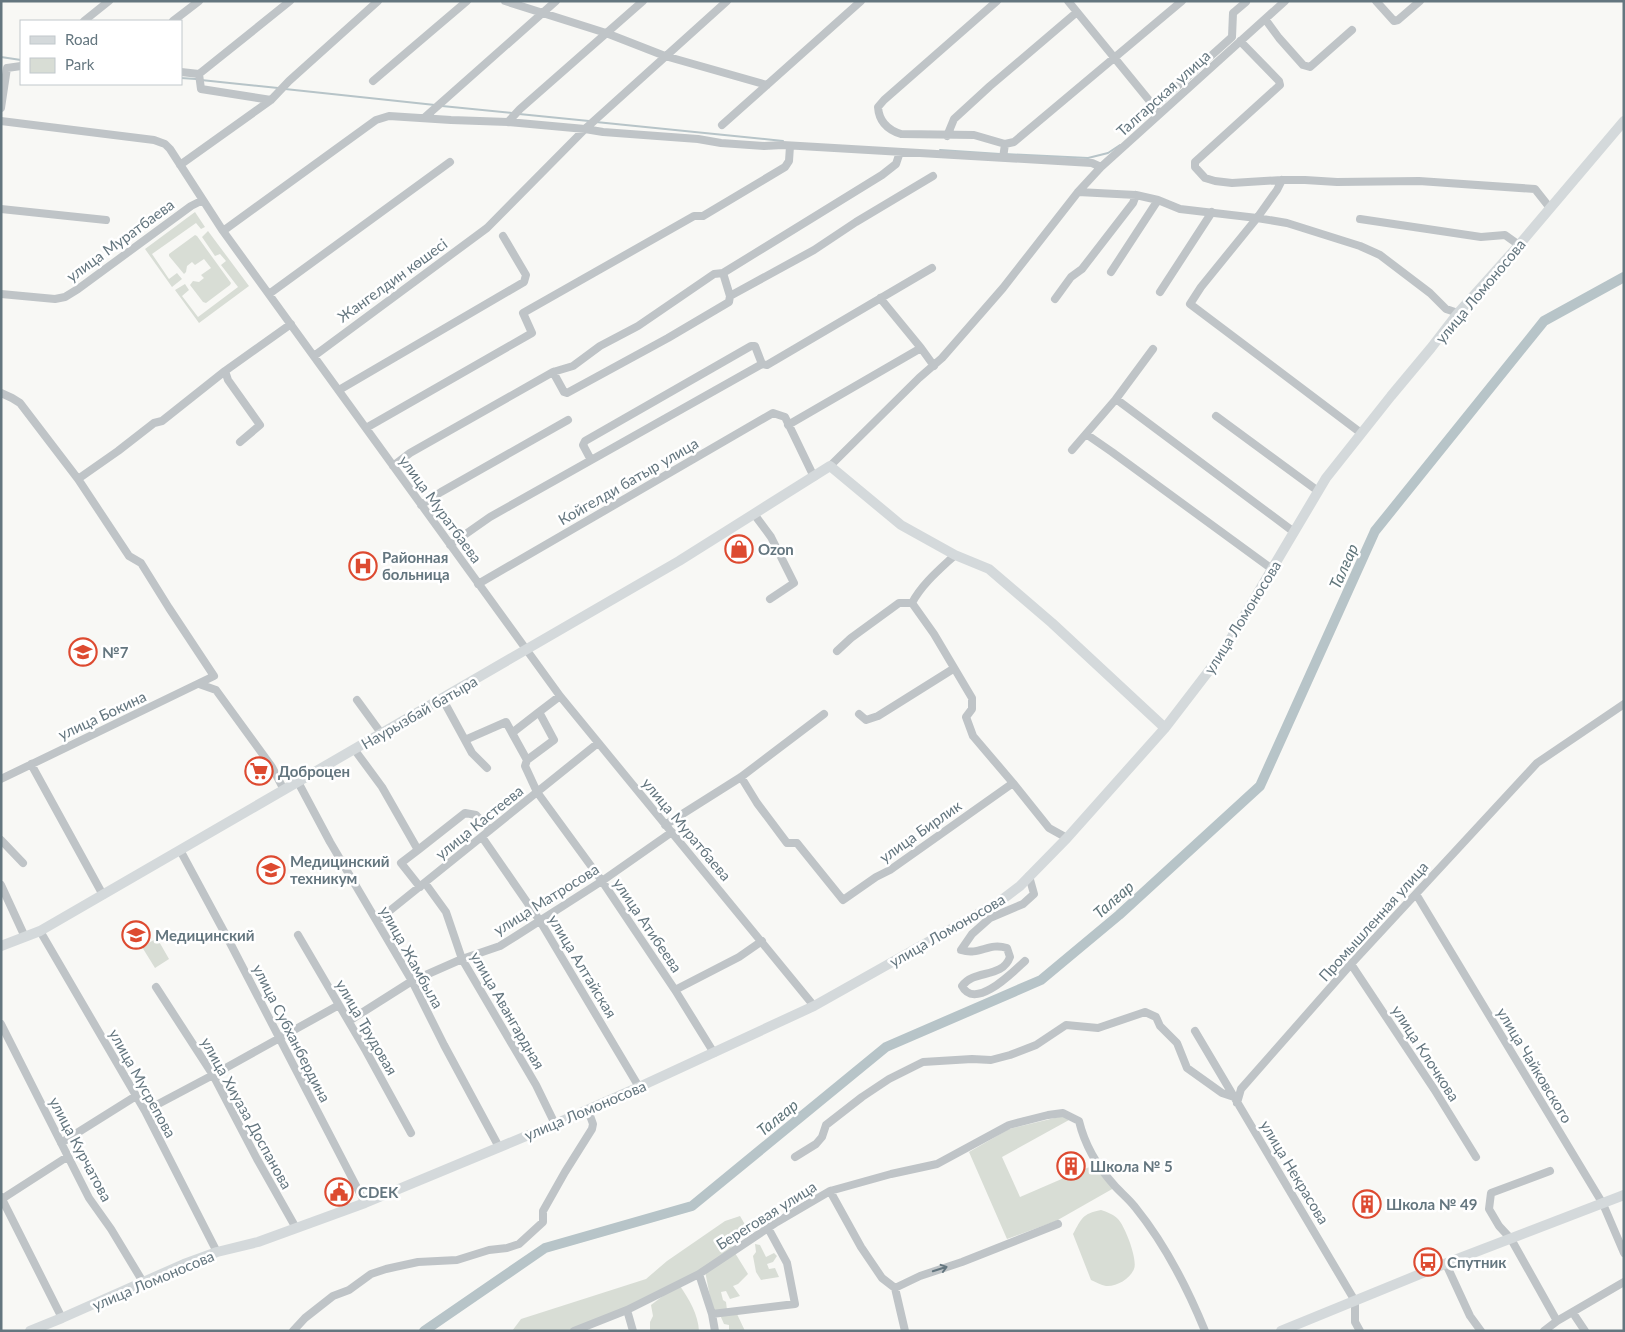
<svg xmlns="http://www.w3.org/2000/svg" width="1625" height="1332" font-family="Lato,sans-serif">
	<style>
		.green { fill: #d8ddd5 }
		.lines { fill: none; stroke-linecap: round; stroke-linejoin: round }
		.stream { stroke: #b7c4c8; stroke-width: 2 }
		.river { stroke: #b7c4c8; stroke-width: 10 }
		.minor { stroke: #bfc4c7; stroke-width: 8 }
		.major { stroke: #d4d9db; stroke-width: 10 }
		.oneway { stroke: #64767f }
		.labels { text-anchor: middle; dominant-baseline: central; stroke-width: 5; stroke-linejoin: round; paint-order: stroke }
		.street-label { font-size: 15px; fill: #64767f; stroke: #fff }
		.poi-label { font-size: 15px; font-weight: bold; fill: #64767f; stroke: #fff; text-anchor: start }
		.water-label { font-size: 16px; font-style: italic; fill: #5f757a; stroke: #fff }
	</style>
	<rect width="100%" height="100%" fill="#f8f8f5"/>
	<path class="green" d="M195,212L205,227L201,229L196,223L152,254L169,279L177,273L182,279L172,287L145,249Z
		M208,231L249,286L199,323L175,290L185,284L189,290L182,296L198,317L238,287L221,265L226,261L220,254L215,256L202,237Z
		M195,235L197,236L231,283L230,285L206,303L203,302L190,285L193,281L199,282L204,278L201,275L211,268L204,259L195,265L192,262L187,266L186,272L184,274L169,256V254Z
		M157,938L169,959L155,968L142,947Z
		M1063,1116L1069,1120L1002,1157L1020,1197L1094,1165L1114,1188L1056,1221L1007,1239L969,1152L1009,1129Z
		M1101,1210C1107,1212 1113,1214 1118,1219C1125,1226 1138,1260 1134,1269C1130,1279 1116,1287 1106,1286C1101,1285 1096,1282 1091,1280L1073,1234C1082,1218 1082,1214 1101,1210Z
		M740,1216L747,1228L729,1251L687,1280L572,1331H512L521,1319L646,1279L667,1261L725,1221Z
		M755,1244L760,1245L766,1257L774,1253L777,1256L773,1262L767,1264L769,1269L775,1268L779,1277L761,1280L756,1272L753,1256L756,1252Z
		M735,1253L748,1274L738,1284L733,1286L740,1296L730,1299L726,1291L721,1292L723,1300L726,1302L727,1310L713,1312L705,1271Z
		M680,1286C689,1299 698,1314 699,1331H650V1322L653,1316L651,1305L672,1289Z
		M737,1314L745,1331H729V1325L724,1324L720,1315Z"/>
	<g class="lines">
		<path class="stream" d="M1,57L21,60
			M181,78L196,79
			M201,80L278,88
			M285,89L435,105
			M442,106L512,113
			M519,114L589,121
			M596,122L783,141
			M940,150L1000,154
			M1005,154L1088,158L1108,153L1120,145"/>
		<path class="river" d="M424,1331L545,1248L692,1206L886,1047L1041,980L1119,915L1260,786L1375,531L1544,321L1624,277"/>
		<path class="minor" d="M505,1L606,33L665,56L767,85
			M997,1L884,100L878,107C879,122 888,130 901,134L974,135L1005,144
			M1068,1L1157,110
			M1376,1L1394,21L1398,20L1420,1
			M1265,19L1279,38L1303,65L1310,67L1352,30
			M84,21L109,1
			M173,21L199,1
			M1240,41L1279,81L1280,85L1195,162V167L1205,178L1215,181L1232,183L1282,180H1305L1337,182L1419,181L1535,189L1550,208
			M181,72L199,74L201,89L271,100
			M199,74L290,1
			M373,81L467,1
			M1154,107L1232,37L1233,13L1246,2
			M1,108L7,68L21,66
			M424,118L556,1
			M1,121L154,140L165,144L170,149L223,231L560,696L814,1006
			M508,122L520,109L643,1
			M722,125L861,1
			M947,136L954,119L990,86L1077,12
			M1003,158L1005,144L1014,142L1182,1
			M180,165L271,100L289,81L378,1
			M1282,180L1277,190L1257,218L1287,223L1360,246L1380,255L1430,293L1446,309L1458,313
			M1078,192L1136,195L1158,200L1180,209L1257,218L1201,287L1190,304L1361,433
			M1,209L106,220
			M1360,219L1481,237L1505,235L1519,245
			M223,231L376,120L389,116L451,120L508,122L585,129L603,132L698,139L721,143L764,146L783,145L1092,163L1101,167
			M1111,272L1158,200
			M1160,292L1212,212
			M1,294L55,299L65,297L78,289L191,206L203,200
			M269,294L450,162
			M730,296L814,250L856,222L933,176
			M880,298L921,348
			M1055,299L1071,277L1082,269L1133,203L1136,195
			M314,356L487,228L585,129L727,1
			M553,372L564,392L567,393L668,338L729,302L730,296L723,273
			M339,390L524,282L526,275L503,236
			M1,393L12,398L20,403L78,479
			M1116,399L1153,349
			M1216,416L1318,491
			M788,425L921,348L934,366
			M366,428L532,333L523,313L694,216H703L785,167L789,161L790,146
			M1086,434L1112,452L1272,569
			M240,442L260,425L228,380L225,371L291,324
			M1072,450L1116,399L1294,532
			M591,460L583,445L585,441L751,346H755L762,364
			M393,466L410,453L553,372L573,366L600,346L638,326L714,274L723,273L882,175L896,164L900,152
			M830,466L919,378L942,358L1003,288L1078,192L1101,167L1285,1
			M421,505L441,492L568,420
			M754,514L771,537L794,583L770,599
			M450,545L490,517L762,364L767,365L932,268
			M955,555C939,570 922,584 912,603L934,634L972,698V709L966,717L973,736L1013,783L1049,828L1067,838
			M478,584L773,413L785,417L814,477
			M837,651L851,638L899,603H912
			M199,684L216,690L272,767L284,790
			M442,698L472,753L487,768
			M357,700L381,733
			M859,714L866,720L878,716L953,669
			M512,733L539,712
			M465,740L506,722L527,760L525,766L537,792L602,881L675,990L714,1053
			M354,749L382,787L418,850L401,863L420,887
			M527,760L554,740L539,712L560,696
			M31,764L103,895
			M741,777L757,803L787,843H797L843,900L876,877L890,870L1013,783
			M1,779L214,676L169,608L141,563L129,556L78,479L118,451L154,423L162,421L225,371
			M298,782L330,842L412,981L444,1045L499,1147
			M665,825L741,777L824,714
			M482,837L540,921L639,1087
			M1,840L23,863
			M180,850L228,939L365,1203
			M418,850L465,813L476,815L490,830
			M425,883L446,912L462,959L536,1085L555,1124
			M1,885L25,937
			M1416,894L1603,1204L1624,1253
			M377,921L598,743
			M40,931L145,1111L217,1252
			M298,935L366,1051L411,1133
			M1025,961C1013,972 975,1011 962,986C974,969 1002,979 1010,957L1007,948C988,942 980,956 961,950L972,934L990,918L1023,904L1034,894L1029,876
			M1351,964L1434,1089L1476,1157
			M156,987L213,1075L257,1159L296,1228
			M675,990L739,957L762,941
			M349,1021L412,981L462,959L500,946L516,936L602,881L672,832
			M1,1024L89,1198L111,1229L143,1282
			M1195,1031L1355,1301V1322L1360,1331
			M1237,1103L1241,1089L1351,964L1537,763L1624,704
			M145,1111L213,1075L339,1005
			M61,1143L136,1096
			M795,1157L816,1144L822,1137L826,1125L862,1097L889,1079L923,1062L972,1059L991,1060L1010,1055L1036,1045L1066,1025L1098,1028L1145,1012L1156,1017L1160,1026L1177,1043L1187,1068L1222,1093L1234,1097
			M1550,1171L1491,1193L1489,1209L1499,1226L1511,1239L1557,1321
			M830,1191L861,1247L882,1278L895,1288L905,1331
			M1,1197L62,1318
			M2,1199L67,1157
			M1446,1264L1470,1316L1481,1331
			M699,1274L712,1314L715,1331
			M895,1288L920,1276L962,1262L1058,1224
			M627,1310L633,1331
			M1573,1313L1585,1331
			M712,1314L795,1304L787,1263L768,1228
			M293,1331L305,1318L333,1296L349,1290L371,1274L386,1269L418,1262L457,1260L489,1250L507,1248L519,1244L543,1222V1211L565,1172L592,1129L593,1124L588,1110
			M574,1331L627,1310L699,1274L777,1222L830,1191L891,1174L937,1164L1009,1125L1048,1115L1063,1113L1079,1121C1085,1146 1097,1166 1114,1185C1120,1192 1129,1199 1135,1207C1165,1244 1187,1287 1205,1331
			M1544,1331L1557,1321L1624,1282"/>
		<path class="major" d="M1,946L40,931L180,850L679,561L830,466L901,525L955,555L989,569L1052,623L1165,728
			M30,1331L62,1318L184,1264L217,1252L258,1242L365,1203L555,1124L639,1087L814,1006L999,902L1020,886L1067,838L1165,728L1221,655L1326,478L1391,396L1431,348L1458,313L1519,245L1624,121
			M1281,1331L1452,1261L1624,1195"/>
	</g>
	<defs><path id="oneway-shaft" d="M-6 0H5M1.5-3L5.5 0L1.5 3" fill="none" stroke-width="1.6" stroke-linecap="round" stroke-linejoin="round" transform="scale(1.25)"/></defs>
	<use class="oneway" href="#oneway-shaft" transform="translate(940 1269) rotate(-18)"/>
	<defs>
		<g id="shop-ring" transform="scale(1.4375)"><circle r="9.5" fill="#fff" stroke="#dd4a30" stroke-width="1.5"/><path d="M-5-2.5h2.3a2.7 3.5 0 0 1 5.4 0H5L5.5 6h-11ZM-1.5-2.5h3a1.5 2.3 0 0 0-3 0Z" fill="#dd4a30"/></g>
		<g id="hospital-ring" transform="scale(1.4375)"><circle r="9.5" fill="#fff" stroke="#dd4a30" stroke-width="1.5"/><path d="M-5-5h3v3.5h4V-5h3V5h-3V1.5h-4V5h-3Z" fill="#dd4a30"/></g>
		<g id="school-ring" transform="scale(1.4375)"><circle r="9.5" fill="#fff" stroke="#dd4a30" stroke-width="1.5"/><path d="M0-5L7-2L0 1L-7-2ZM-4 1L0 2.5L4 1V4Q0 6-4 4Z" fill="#dd4a30"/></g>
		<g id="supermarket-ring" transform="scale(1.4375)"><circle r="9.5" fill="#fff" stroke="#dd4a30" stroke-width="1.5"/><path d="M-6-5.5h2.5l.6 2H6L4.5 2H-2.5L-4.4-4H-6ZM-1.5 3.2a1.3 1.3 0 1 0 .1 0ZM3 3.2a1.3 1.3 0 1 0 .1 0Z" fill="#dd4a30"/></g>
		<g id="university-ring" transform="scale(1.4375)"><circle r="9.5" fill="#fff" stroke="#dd4a30" stroke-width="1.5"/><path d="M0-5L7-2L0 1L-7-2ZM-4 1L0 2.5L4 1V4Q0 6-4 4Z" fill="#dd4a30"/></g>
		<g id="building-ring" transform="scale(1.4375)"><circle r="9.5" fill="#fff" stroke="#dd4a30" stroke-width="1.5"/><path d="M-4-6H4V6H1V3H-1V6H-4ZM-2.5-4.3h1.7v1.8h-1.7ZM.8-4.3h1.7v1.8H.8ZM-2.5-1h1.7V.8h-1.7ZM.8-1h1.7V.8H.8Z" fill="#dd4a30"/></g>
		<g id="civic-ring" transform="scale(1.4375)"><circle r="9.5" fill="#fff" stroke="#dd4a30" stroke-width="1.5"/><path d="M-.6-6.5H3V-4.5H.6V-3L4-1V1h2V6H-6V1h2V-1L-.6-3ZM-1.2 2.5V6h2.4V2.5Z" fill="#dd4a30"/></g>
		<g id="bus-ring" transform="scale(1.4375)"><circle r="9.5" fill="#fff" stroke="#dd4a30" stroke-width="1.5"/><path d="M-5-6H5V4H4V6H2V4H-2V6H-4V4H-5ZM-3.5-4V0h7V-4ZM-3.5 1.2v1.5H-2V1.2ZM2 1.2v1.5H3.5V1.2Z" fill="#dd4a30"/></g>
	</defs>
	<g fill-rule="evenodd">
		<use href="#shop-ring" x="739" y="549"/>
		<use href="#hospital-ring" x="363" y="566"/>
		<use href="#school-ring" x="83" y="652"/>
		<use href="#supermarket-ring" x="259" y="771"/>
		<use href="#university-ring" x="271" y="870"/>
		<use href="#university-ring" x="136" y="935"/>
		<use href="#building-ring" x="1071" y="1166"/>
		<use href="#civic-ring" x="339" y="1192"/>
		<use href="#building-ring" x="1367" y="1204"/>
		<use href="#bus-ring" x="1428" y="1262"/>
	</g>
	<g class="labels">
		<g class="street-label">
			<text transform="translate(1163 93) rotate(-42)">Талгарская улица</text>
			<text transform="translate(120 240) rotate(-36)">улица Муратбаева</text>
			<text transform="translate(392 280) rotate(-36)">Жангелдин көшесі</text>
			<text transform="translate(1480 291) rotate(-50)">улица Ломоносова</text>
			<text transform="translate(628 481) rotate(-30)">Койгелди батыр улица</text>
			<text transform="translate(441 509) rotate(54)">улица Муратбаева</text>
			<text transform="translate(1242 617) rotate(-58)">улица Ломоносова</text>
			<text transform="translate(419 712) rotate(-30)">Наурызбай батыра</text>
			<text transform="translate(102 715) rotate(-25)">улица Бокина</text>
			<text transform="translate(479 822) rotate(-39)">улица Кастеева</text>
			<text transform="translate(687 829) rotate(50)">улица Муратбаева</text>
			<text transform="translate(920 831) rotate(-35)">улица Бирлик</text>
			<text transform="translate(546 899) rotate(-32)">улица Матросова</text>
			<text transform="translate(1373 921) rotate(-48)">Промышленная улица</text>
			<text transform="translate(648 925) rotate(56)">улица Атибеева</text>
			<text transform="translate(947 930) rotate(-30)">улица Ломоносова</text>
			<text transform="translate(412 957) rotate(61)">улица Жамбыла</text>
			<text transform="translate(583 966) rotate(59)">улица Алтайская</text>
			<text transform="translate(508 1010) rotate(60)">улица Авангардная</text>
			<text transform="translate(367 1027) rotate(60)">улица Трудовая</text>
			<text transform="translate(292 1033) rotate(63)">улица Субханбердина</text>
			<text transform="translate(1426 1053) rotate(57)">улица Клочкова</text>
			<text transform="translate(1535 1065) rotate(59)">улица Чайковского</text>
			<text transform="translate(143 1083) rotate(61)">улица Мусрепова</text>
			<text transform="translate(585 1110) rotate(-23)">улица Ломоносова</text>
			<text transform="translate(247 1113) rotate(61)">улица Хиуаза Доспанова</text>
			<text transform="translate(81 1149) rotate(62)">улица Курчатова</text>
			<text transform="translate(1295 1172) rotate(59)">улица Некрасова</text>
			<text transform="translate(766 1215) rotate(-32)">Береговая улица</text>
			<text transform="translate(153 1280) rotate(-23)">улица Ломоносова</text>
		</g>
		<g class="poi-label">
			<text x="758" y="549">Ozon</text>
			<text x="382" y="557">Районная<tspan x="382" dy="17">больница</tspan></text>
			<text x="102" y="652">№7</text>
			<text x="278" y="771">Доброцен</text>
			<text x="290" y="861">Медицинский<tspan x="290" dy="17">техникум</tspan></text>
			<text x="155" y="935">Медицинский</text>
			<text x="1090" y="1166">Школа № 5</text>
			<text x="358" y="1192">CDEK</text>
			<text x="1386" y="1204">Школа № 49</text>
			<text x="1447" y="1262">Спутник</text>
		</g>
		<g class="water-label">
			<text transform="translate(1343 566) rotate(-66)">Талғар</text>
			<text transform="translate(1113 899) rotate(-41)">Талғар</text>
			<text transform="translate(777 1117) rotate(-39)">Талғар</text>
		</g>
	</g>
	<rect width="1625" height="1332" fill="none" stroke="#64767f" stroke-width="5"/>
	<rect x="20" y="20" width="162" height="65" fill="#ffffff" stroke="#c1c8cc"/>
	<rect x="30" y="36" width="25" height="8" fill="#d4d9db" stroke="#c1c8cc"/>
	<text x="65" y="45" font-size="15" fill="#64767f">Road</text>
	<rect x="30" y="58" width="25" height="15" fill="#d8ddd5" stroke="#c1c8cc"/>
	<text x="65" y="70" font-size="15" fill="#64767f">Park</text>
</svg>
